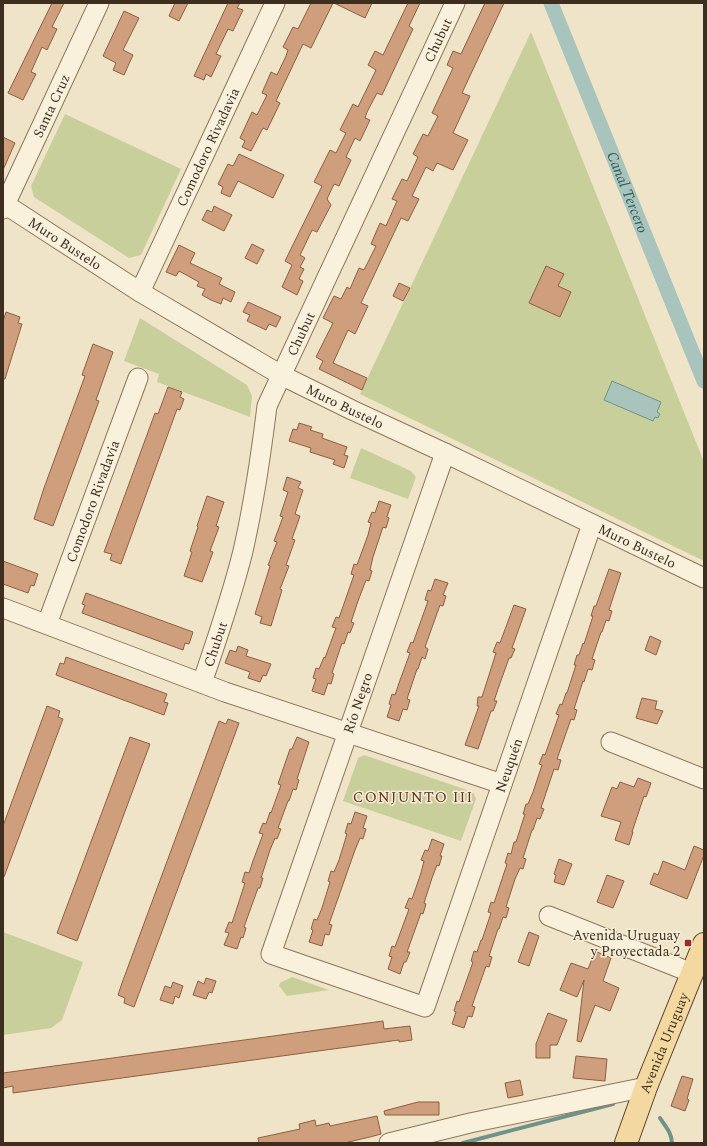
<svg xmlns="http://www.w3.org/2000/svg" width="707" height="1146" font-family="Spectral,serif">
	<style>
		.green { fill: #c9cf9b }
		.water { fill: #a9c4bc; stroke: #6f938a }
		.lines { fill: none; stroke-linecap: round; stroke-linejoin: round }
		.stream { stroke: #6f938a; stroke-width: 4 }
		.canal { stroke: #a9c4bc; stroke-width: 15 }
		.building { fill: #cf9f7d; stroke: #8d5f41 }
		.minor-casing { stroke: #8d765c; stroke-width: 21 }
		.major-casing { stroke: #5b4430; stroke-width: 24 }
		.minor { stroke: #faf1dc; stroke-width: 19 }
		.major { stroke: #f3d9a0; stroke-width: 22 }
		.poi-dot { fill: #9e2a2b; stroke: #f7eed8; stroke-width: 1.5 }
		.labels { text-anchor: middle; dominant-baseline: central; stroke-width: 3; stroke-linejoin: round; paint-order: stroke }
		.street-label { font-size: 14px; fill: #3d2e20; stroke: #f7eed8 }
		.poi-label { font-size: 14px; fill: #3d2e20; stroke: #f7eed8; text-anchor: end }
		.water-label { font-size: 15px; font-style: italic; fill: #2f5d5a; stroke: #f7eed8 }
		.neighbourhood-label { font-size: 15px; letter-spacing: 1px; fill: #6b2e1e; stroke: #f7eed8 }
	</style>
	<rect width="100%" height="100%" fill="#f0e4c8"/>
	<path class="green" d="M531,32L704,462V561L360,394Z
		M65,114L181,169L141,255L129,258L34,197L31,186Z
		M140,318L247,385L252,396L250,417L157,382L159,374L124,361Z
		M361,448L411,471L416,477L408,499L350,478Z
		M364,755L473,792L476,799L461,841L343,801L358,758Z
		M3,932L83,962L62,1020L51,1028L3,1035Z
		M292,977L329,990L287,996L279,986L280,983Z"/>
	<path class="water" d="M612,381L661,402L657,412L660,414L658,418L655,417L653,421L604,400Z"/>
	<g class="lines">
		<path class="stream" d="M660,1118C665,1126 672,1133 672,1143
			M463,1143L613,1104"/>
		<path class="canal" id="s1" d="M551,3L704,381"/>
	</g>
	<path class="building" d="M52,3H64L52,27L57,29L47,50L42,47L31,72L36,74L23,100L8,93Z
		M175,3H188L179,21L169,16Z
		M228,3H240L237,8L243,10L233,31L228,29L216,54L221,56L211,77L206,74L204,80L194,76Z
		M311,3H333L311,48L303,44L276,101L280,103L267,130L263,128L251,151L242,147L245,141L240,138L252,112L257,115L267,95L262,93L271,72L277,75L286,56L288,50L283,47L293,27L298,29Z
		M334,3H372L365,18Z
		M408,3H420L409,26L413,29L382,95L377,93L367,112L365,118L370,120L360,141L355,138L346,157L351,160L339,186L334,184L327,199L331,205L317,232L312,230L303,249L300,255L305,258L300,267L304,269L299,279L303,281L297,295L282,287L292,265L285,261L322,186L314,182L330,150L336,153L346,133L340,130L353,104L358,107L376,70L368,65L375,51L383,55Z
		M485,3H504L462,93L470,96L453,133L468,140L453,170L437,163L433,171L426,167L412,196L419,199L408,221L401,218L361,303L368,306L355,334L348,330L333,363L367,378L362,390L319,369L323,361L316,357L333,323L323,318L334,296L341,299L347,287L350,289L359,268L364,270L376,246L371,244L380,223L386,226L397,201L392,199L402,179L407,181L418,157L413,154L423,134L428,136L438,116L432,113L453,68L447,65L453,51L461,54Z
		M124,11L139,18L123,50L133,55L124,75L113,70L116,63L103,56Z
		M3,137L15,143L3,170Z
		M239,154L284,175L273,198L238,181L230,197L221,193L223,187L218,184L228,164L233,166Z
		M214,206L232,215L224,231L202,220L207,210L212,212Z
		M252,244L264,250L257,264L245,258Z
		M179,245L195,253L190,263L222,278L219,284L235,292L231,302L223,298L221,304L211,300L202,295L205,289L197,286L199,282L179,271L176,276L166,272Z
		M546,266L564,274L558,286L571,292L560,317L529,303Z
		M399,283L410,288L403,301L393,296Z
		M248,302L281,317L276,327L269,324L266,330L247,321L250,315L243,312Z
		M6,312L20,317L18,323L22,324L5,379H3V321Z
		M93,344L113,352L96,400L99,401L53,526L34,519L44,488L85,376L82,375Z
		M168,387L182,392L180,397L184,399L180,410L177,409L121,564L110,560L112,554L104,552L155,413L158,414Z
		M299,423L312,427L310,430L323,434L322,438L347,447L344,455L348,456L344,468L333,464L335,460L310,452L311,448L289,441L293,429L297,430Z
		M287,477L301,482L298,488L303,490L295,514L300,516L292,539L295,540L286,565L289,566L280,589L282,590L271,626L260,623L262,617L255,614L270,566L268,565L277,542L274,541L283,517L280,516L288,492L283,490Z
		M207,496L224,502L216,526L219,527L210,551L213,552L202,582L184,576L192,552L190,551L198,527L197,526Z
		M379,501L391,505L387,517L389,518L386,528L383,527L373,557L370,570L372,571L369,581L366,580L358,601L351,622L354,623L350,633L348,632L344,644L342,643L332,673L334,674L331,684L328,683L324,695L312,691L316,679L313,678L316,668L319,669L324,657L325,658L336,628L332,627L336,617L339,618L354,575L351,574L354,564L357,565L368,535L371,523L368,522L372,512L375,513Z
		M3,561L38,574L34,586L31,585L28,593L3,584Z
		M609,569L621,573L609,610L612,611L609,621L606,620L602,632H601L592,659L595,660L592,670L588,669L584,682L583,681L574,709L577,710L574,720L571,719L557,759L561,760L558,770L554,769L541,808L544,809L540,819L537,818L533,830H532L523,858L526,859L523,869L520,868L515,879L506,907L509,908L506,918L503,917L499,929H498L489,956L492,957L489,967L486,966L472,1006L475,1007L472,1017L468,1016L464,1028L452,1024L456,1012L454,1011L457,1001L459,1002L473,962L471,961L474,951L477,952L481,940H482L491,913L488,912L491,902L494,903L507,864L505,863L508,853L511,854L514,842H516L525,814H523L526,804H528L533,792L542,765L539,764L543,754L545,755L559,715L556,714L560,704L562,705L566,693H567L576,665H574L577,655H579L583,643L584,644L593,616H591L594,606H596Z
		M435,579L448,583L443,595L446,596L443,606L440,605L425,647L428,649L425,659L422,657L418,669H417L407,699L410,700L407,710L403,709L399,721L387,717L391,705L389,704L392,694L395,695L399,683L410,653L407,652L411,642L413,643L428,601L425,600L428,590L431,591Z
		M86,593L193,632L189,644L185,643L183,650L82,613L85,605L82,604Z
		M514,605L526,609L512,648L515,649L511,658H509L498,689L494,701H497L493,711H491L478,749L465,745L479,706H477L478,697H482L496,653L493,652L497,642L500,643Z
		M650,636L661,641L656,655L645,650Z
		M238,646L248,650L246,656L271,664L266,676L263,675L260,682L248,678L250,672L225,663L230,650L236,652Z
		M66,657L167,694L164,702L168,703L164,715L56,675L60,663L64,664Z
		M642,698L657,701L655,709L663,711L657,724L636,718Z
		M47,706L60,711L58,717L63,719L4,877H3V826Z
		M228,719L239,723L235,734L134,1007L124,1003L125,998L118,995L122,983L219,721L226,724Z
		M130,737L150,744L77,941L57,933Z
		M297,737L309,742L297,779L299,780L296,790L293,789L289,801H288L278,828L281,829L277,839L275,838L270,850L261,878H263L260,888H258L244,927L246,928L243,938L241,937L237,949L224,945L229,933L225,932L229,922L232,923L245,883L242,882L245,872L249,873L253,861L263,834L259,833L263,823L266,824L270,812L271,813L281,785L278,784L290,749H292Z
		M638,778L651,783L646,797L644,796L632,832H633L629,845L615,840L621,822L601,816L612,787L617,789L620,782L634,787Z
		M355,812L367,816L363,828L366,829L363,839L360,838L355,850L329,924L332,925L329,935L325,934L322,946L309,942L313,930L311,929L314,919L317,920L322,908L330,882L328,881L331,871L334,872L339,860L347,834L345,833L348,823L351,824Z
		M432,839L444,844L440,856H442L439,866L437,865L432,878L424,903L426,904L423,914L421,913L407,952H410L406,962H404L400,974L388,969L392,957L389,956L392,946L395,947L409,909L405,908L409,898L412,899L421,873L424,861L421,860L425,850L428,851Z
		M694,846L704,850V855L687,899L650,884L654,873L658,875L663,861L685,870Z
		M559,859L572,864L564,885L554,882L556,875L554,874Z
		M607,875L624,881L613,908L597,902Z
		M529,932L539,936L529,966L518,962Z
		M595,951L611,958L603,981L619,988L610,1011L595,1005L581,1042L577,1041L584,980L577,997L560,990L571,963L588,969Z
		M206,978L216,981L212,993L209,992L206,999L193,995L198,981L204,984Z
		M173,982L183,986L179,998L175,996L173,1004L160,1000L165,986L171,988Z
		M548,1013L567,1020L557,1045H550V1058H536V1044Z
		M383,1021L384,1029L410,1026L412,1040L399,1042V1040L311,1052L13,1093V1086L3,1088V1073Z
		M576,1056L607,1059L605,1081L573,1078Z
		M682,1076L693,1079L687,1099L689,1100L685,1111L671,1106Z
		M520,1080L523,1095L508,1098L505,1083Z
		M418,1102H439V1115H385L384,1111Z
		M377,1116L381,1134L370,1137L344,1143H259L258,1138L300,1129L299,1124L315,1120L316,1126L329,1123L330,1126Z"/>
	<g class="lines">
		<g class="minor-casing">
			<g id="minor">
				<path id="s2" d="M3,203L140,292L281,375L352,410L445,453L704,578"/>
				<path id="s3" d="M3,209L99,3"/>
				<path id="s4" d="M140,292L275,3"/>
				<path id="s5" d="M445,453L271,954L425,1007L592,524"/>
				<path d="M3,608L225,692L502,784"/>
				<path id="s6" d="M47,624L138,378"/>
				<path id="s7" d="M202,683C217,639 232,596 243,551C254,503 261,455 267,406L455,3"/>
				<path d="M611,742L704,779"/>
				<path d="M549,916L692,973"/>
				<path d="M389,1143L470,1123L646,1087"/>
			</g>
		</g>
		<g class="major-casing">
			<g id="major">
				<path id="s8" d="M626,1143L646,1087L704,944"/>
			</g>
		</g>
		<use href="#minor" class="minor"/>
		<use href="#major" class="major"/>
	</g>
	<rect class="poi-dot" x="684" y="939" width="8" height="8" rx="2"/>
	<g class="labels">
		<g class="street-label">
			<text stroke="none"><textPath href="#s7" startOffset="689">Chubut</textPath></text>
			<text stroke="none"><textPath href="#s3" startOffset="114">Santa Cruz</textPath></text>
			<text stroke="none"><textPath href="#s4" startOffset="160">Comodoro Rivadavia</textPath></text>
			<text stroke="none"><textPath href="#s2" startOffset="74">Muro Bustelo</textPath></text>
			<text stroke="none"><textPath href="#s7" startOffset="365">Chubut</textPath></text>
			<text stroke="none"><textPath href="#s2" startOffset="398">Muro Bustelo</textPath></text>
			<text stroke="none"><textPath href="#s6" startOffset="131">Comodoro Rivadavia</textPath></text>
			<text stroke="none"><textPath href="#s2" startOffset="722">Muro Bustelo</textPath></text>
			<text stroke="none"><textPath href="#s7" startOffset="41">Chubut</textPath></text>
			<text transform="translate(358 703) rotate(-71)">Río Negro</text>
			<text stroke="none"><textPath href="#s5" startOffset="949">Neuquén</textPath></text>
			<text stroke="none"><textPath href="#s8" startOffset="107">Avenida Uruguay</textPath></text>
		</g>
		<g class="poi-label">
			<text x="680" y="935">Avenida Uruguay<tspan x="680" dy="16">y Proyectada 2</tspan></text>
		</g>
		<g class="water-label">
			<text stroke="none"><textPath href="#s1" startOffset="204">Canal Tercero</textPath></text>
		</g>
		<g class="neighbourhood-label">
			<text x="413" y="797">CONJUNTO III</text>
		</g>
	</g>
	<rect width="707" height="1146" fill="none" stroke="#3d2e20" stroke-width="8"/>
</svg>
